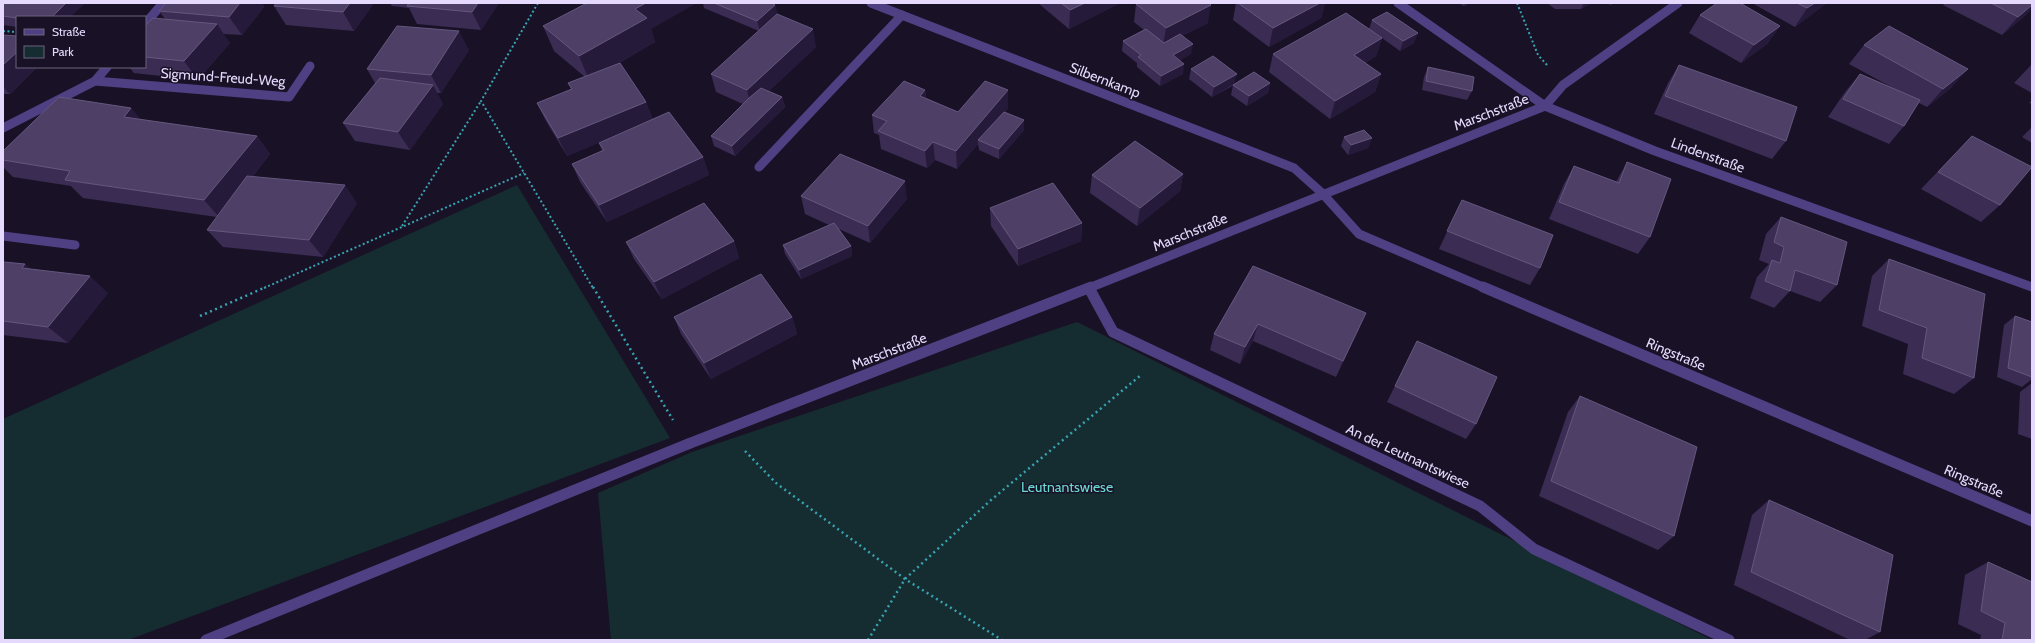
<svg xmlns="http://www.w3.org/2000/svg" width="2035" height="643" font-family="Cabin,sans-serif">
	<style>
		.green { fill: #152d31 }
		.lines { fill: none; stroke-linecap: round; stroke-linejoin: round }
		.path-far1 { stroke: #39a3b2; stroke-width: 2; stroke-dasharray: 2 2.5; stroke-linecap: butt }
		.path { stroke: #39a3b2; stroke-width: 2.5; stroke-dasharray: 2 3.5; stroke-linecap: butt }
		.service-far1 { stroke: #4f4083; stroke-width: 9 }
		.service { stroke: #4f4083; stroke-width: 11 }
		.minor-far1 { stroke: #4f4083; stroke-width: 9 }
		.minor { stroke: #4f4083; stroke-width: 11 }
		.wall { fill: #3b2c54 }
		.shaded-wall { fill: #261a3a }
		.building { fill: #4d3f66; stroke: #65577e }
		.labels { text-anchor: middle; dominant-baseline: central; stroke-width: 3; stroke-linejoin: round; paint-order: stroke }
		.street-label { font-size: 14px; fill: #e5dafd; stroke: #191227 }
		.park-label { font-size: 14px; fill: #6ad9d2; stroke: #191227 }
	</style>
	<rect width="100%" height="100%" fill="#191227"/>
	<path class="green" d="M517,185L670,438L128,640H3V419Z
		M1077,322L1712,640H611L598,493L692,452Z"/>
	<g class="lines">
		<path class="path-far1" d="M538,3L481,101L593,288
			M1517,3L1538,55L1547,65
			M3,31L17,32
			M402,226L481,101
			M264,288L524,173"/>
		<path class="path" d="M593,287L673,420
			M200,316L266,287
			M745,451L776,483L905,579L1002,640
			M868,640L905,579L991,500L1141,375"/>
		<path class="service-far1" d="M759,167L902,15
			M3,236L75,245"/>
		<path class="service" d="M206,640L688,444"/>
		<path class="minor-far1" d="M871,3L1294,168L1322,193L1359,234L1485,288
			M1398,3L1545,106L1655,151L2032,287
			M145,24L163,3
			M95,81L289,97L310,66
			M3,128L95,81L107,67
			M1089,288L1545,106L1563,85L1678,3"/>
		<path class="minor" d="M1483,287L2032,521
			M1089,288L1113,332L1480,506L1534,549L1729,640
			M688,444L1091,287"/>
	</g>
	<path class="wall" d="M3,3H85L70,17H17V27L3,25Z
		M166,3H262L264,7L242,35L223,34L230,43L198,80L134,73L129,67H145V26L165,19L159,11Z
		M374,3L354,31L286,25L274,6Z
		M390,3H499L481,30L417,24L409,8L392,6Z
		M703,3H771L775,5L777,14L816,47L769,91L782,97L785,107L735,156L714,146L711,136L743,104L716,92L711,74L759,31L704,8Z
		M1038,3H1120L1069,29Z
		M1236,3H1325L1321,18L1269,47L1233,20Z
		M1459,3H1470L1464,6Z
		M1547,3H1591L1581,9H1555Z
		M1606,3H1614L1611,5Z
		M1752,3H1826L1824,5L1795,27Z
		M1945,3H2032V8L2026,15L2002,35L1943,5Z
		M1136,4L1208,23L1182,36L1191,54L1180,60L1183,74L1160,86L1137,67V63L1122,51L1123,41L1144,30L1134,22Z
		M1700,15L1780,26L1767,44L1741,63L1689,33Z
		M1372,20L1414,43L1400,51L1382,38L1376,56L1365,63L1381,74L1375,92L1330,119L1269,72L1273,54L1369,29Z
		M543,26L651,29L655,42L619,63L646,102L653,120L703,157L709,175L607,222L580,182L572,164L602,151L599,143L638,126L567,156L546,121L537,103L571,89L568,83L585,77L554,51Z
		M3,35L17,67H37L10,94H3Z
		M1864,45L1952,87L1927,107L1919,103L1904,126L1889,144L1828,117L1845,92L1860,74L1895,89L1849,64Z
		M469,50L441,93H437L443,104L410,150L355,141L343,123L375,83L367,69Z
		M2032,64V93L2014,83Z
		M1679,65L1786,141L1772,159L1654,114L1668,83Z
		M1428,67L1472,91L1467,100L1422,90L1424,77Z
		M1191,69L1235,84L1270,83L1268,93L1247,106L1231,95L1233,85H1234L1212,97L1189,79Z
		M925,90L926,98L958,112L1008,90V108L1005,112L1024,120V130L999,159L979,150L978,144L957,169L935,160L927,168L881,149L879,135L874,133L872,115Z
		M2032,100V104L2029,103Z
		M131,108L141,120L257,136L270,154L252,177L357,203L323,257L223,247L207,230L217,217L83,198L71,186L13,177L3,167V151Z
		M2032,127V143L2022,137Z
		M1972,136L2000,205L1981,222L1921,189Z
		M1344,137L1372,138L1368,148L1348,155L1341,146Z
		M1627,162L1650,237L1638,254L1549,219L1564,184L1574,166L1616,182Z
		M1183,174L1180,191L1137,226L1090,193L1092,175Z
		M801,196L907,199L870,243L839,229L851,246L852,256L801,279L785,254L783,245L829,225L805,214Z
		M1462,200L1540,268L1530,285L1439,249Z
		M990,208L1082,223L1081,241L1018,266L991,226Z
		M1781,217L1837,285L1820,302L1790,291L1774,308L1750,298L1757,277L1769,264L1759,260L1766,234Z
		M734,241L739,258L662,299L634,259L626,242Z
		M1889,259L1974,378L1954,394L1903,374L1908,344L1862,326L1872,276Z
		M3,263L25,264L30,269L108,293L68,343L3,335Z
		M1253,266L1359,329L1336,377L1253,341L1240,364L1210,350L1214,334Z
		M2015,316L2032,322V379L2022,387L1997,377L2004,325Z
		M674,317H792L797,334L711,379L681,334Z
		M1417,341L1476,424L1466,439L1387,402Z
		M2032,383V439L2018,434L2020,392Z
		M1580,396L1674,536L1658,550L1539,496L1568,412Z
		M1769,500L1880,632L1865,640H1850L1734,585L1752,515Z
		M1988,562L2032,640H1980L1981,635L1958,624L1965,575Z"/>
	<path class="shaded-wall" d="M66,3H85L70,17H52Z
		M240,3H262L264,7L242,35L229,17Z
		M350,3H374L354,31L343,12Z
		M478,3H499L481,30L472,12Z
		M646,3H697L651,29L655,42L589,80L579,56L635,9Z
		M1085,3H1120L1069,29L1070,10Z
		M1320,3H1325L1321,18L1269,47L1273,28Z
		M1465,3H1470L1464,6Z
		M1584,3H1591L1581,9Z
		M1815,3H1826L1824,5L1795,27L1807,8Z
		M775,5L778,15L760,31L757,21Z
		M1211,5L1208,23L1163,46L1166,28Z
		M2032,5V8L2026,15L2002,35L2018,17Z
		M217,24L230,43L198,80L184,61Z
		M1780,26L1767,44L1741,63L1754,45Z
		M813,29L816,47L751,108L747,90Z
		M459,31L469,50L441,93L431,75Z
		M1418,33L1414,43L1400,51L1403,41Z
		M1382,38L1376,56L1348,73L1354,55Z
		M1193,44L1191,54L1171,65L1173,55Z
		M17,52V67H37L10,94L3,87V65Z
		M1184,64L1183,74L1160,86L1161,76Z
		M1968,69L1952,87L1927,107L1943,89Z
		M1237,74L1234,84L1212,97L1214,87Z
		M1381,74L1375,92L1330,119L1335,101Z
		M1270,83L1268,93L1247,106L1249,96Z
		M433,85L443,104L410,150L398,132Z
		M925,90L927,108L920,96Z
		M1008,90V108L981,141L978,140V144L957,169L956,151Z
		M782,97L785,107L735,156L732,146Z
		M646,102L653,120L567,156L558,138Z
		M131,108L147,126L124,117Z
		M1024,120V130L999,159V149Z
		M257,136L270,154L219,217L204,200Z
		M1372,138L1368,148L1348,155L1351,145Z
		M933,142L935,160L927,168L925,151Z
		M703,157L709,175L607,222L599,205Z
		M1183,174L1180,191L1137,226L1140,208Z
		M905,181L907,199L870,243L868,226Z
		M345,185L357,203L323,257L309,240Z
		M1082,223L1081,241L1018,266V249Z
		M734,241L739,258L662,299L654,282Z
		M851,246L852,256L801,279L799,270Z
		M25,264L44,281L22,268Z
		M90,276L108,293L68,343L48,327Z
		M1366,313L1359,329L1336,377L1343,361Z
		M792,317L797,334L711,379L704,363Z
		M1258,324L1253,341L1240,364L1245,347Z"/>
	<path class="building" d="M3,3H66L52,17H17V18L3,16Z
		M166,3H240L229,17L159,11Z
		M276,3H350L343,12L274,6Z
		M409,3H478L472,12L407,6Z
		M587,3H646L635,9L647,18L579,56L543,26Z
		M714,3H771L775,5L757,21Z
		M1061,3H1085L1070,10Z
		M1138,3H1209L1211,5L1166,28L1136,4Z
		M1238,3H1320L1273,28Z
		M1717,3H1740L1780,26L1754,45L1700,15Z
		M1797,3H1815L1807,8Z
		M1991,3H2032V5L2018,17Z
		M1387,12L1418,33L1403,41L1372,20Z
		M1346,13L1382,38L1354,55L1381,74L1335,101L1273,54Z
		M777,14L813,29L747,90L711,74Z
		M153,18L217,24L184,61L145,57V26Z
		M397,26L459,31L431,75L367,69Z
		M1889,26L1968,69L1943,89L1864,45Z
		M1146,29L1164,43L1180,34L1193,44L1173,55L1184,64L1161,76L1138,57L1141,55L1123,41Z
		M3,35L17,36V52L3,65Z
		M1213,56L1237,74L1214,87L1191,69Z
		M620,63L646,102L558,138L537,103L572,89L568,83Z
		M1679,65L1797,107L1786,141L1665,96Z
		M1428,67L1474,77L1472,91L1426,81Z
		M1254,72L1270,83L1249,96L1233,85Z
		M1860,74L1920,100L1904,126L1843,99Z
		M380,78L433,85L398,132L343,123Z
		M904,81L925,90L920,96L958,112L985,81L1008,90L956,151L933,142L925,151L878,131L887,121L872,115Z
		M761,88L782,97L732,146L711,136L749,98Z
		M59,97L131,108L124,117L257,136L204,200L65,180L70,171L3,160V151Z
		M669,112L703,157L599,205L572,164L604,150L599,143Z
		M1004,112L1024,120L999,149L978,140Z
		M1364,130L1372,138L1351,145L1344,137Z
		M1972,136L2032,167L2000,205L1938,172Z
		M1135,141L1183,174L1140,208L1092,175Z
		M840,154L905,181L868,226L801,196Z
		M1627,162L1671,179L1650,237L1559,202L1574,166L1619,183Z
		M247,176L345,185L309,240L207,230Z
		M1053,183L1082,223L1018,249L990,208Z
		M1462,200L1553,235L1540,268L1447,231Z
		M704,203L734,241L654,282L626,242Z
		M1781,217L1847,242L1837,285L1795,270L1790,291L1765,281L1772,260L1780,263L1784,247L1774,242Z
		M834,223L851,246L799,270L783,245Z
		M1889,259L1985,294L1974,378L1922,358L1927,328L1879,310Z
		M4,262L25,264L22,268L90,276L48,327L3,321V263Z
		M1253,266L1366,313L1343,361L1258,324L1245,347L1214,334Z
		M761,274L792,317L704,363L674,317Z
		M2015,316L2032,322V377L2008,368Z
		M1417,341L1497,377L1476,424L1395,386Z
		M1580,396L1697,447L1674,536L1551,481Z
		M1769,500L1893,555L1880,632L1751,572Z
		M1988,562L2032,582V640H2002L2005,623L1981,611Z"/>
	<g class="labels">
		<g class="street-label">
			<text transform="translate(223 77) rotate(4)">Sigmund-Freud-Weg</text>
			<text transform="translate(1105 80) rotate(21)">Silbernkamp</text>
			<text transform="translate(1491 112) rotate(-21)">Marschstraße</text>
			<text transform="translate(1708 155) rotate(20)">Lindenstraße</text>
			<text transform="translate(1190 232) rotate(-22)">Marschstraße</text>
			<text transform="translate(889 351) rotate(-21)">Marschstraße</text>
			<text transform="translate(1676 354) rotate(23)">Ringstraße</text>
			<text transform="translate(1408 456) rotate(25)">An der Leutnantswiese</text>
			<text transform="translate(1974 481) rotate(23)">Ringstraße</text>
		</g>
		<g class="park-label">
			<text x="1067" y="487">Leutnantswiese</text>
		</g>
	</g>
	<rect width="2035" height="643" fill="none" stroke="#e5dafd" stroke-width="8"/>
	<rect x="16" y="16" width="130" height="52" fill="#191227" stroke="#6b627d"/>
	<rect x="24" y="29" width="20" height="6" fill="#4f4083" stroke="#6b627d"/>
	<text x="52" y="36" font-size="12" fill="#e5dafd">Straße</text>
	<rect x="24" y="46" width="20" height="12" fill="#152d31" stroke="#6b627d"/>
	<text x="52" y="56" font-size="12" fill="#e5dafd">Park</text>
</svg>
